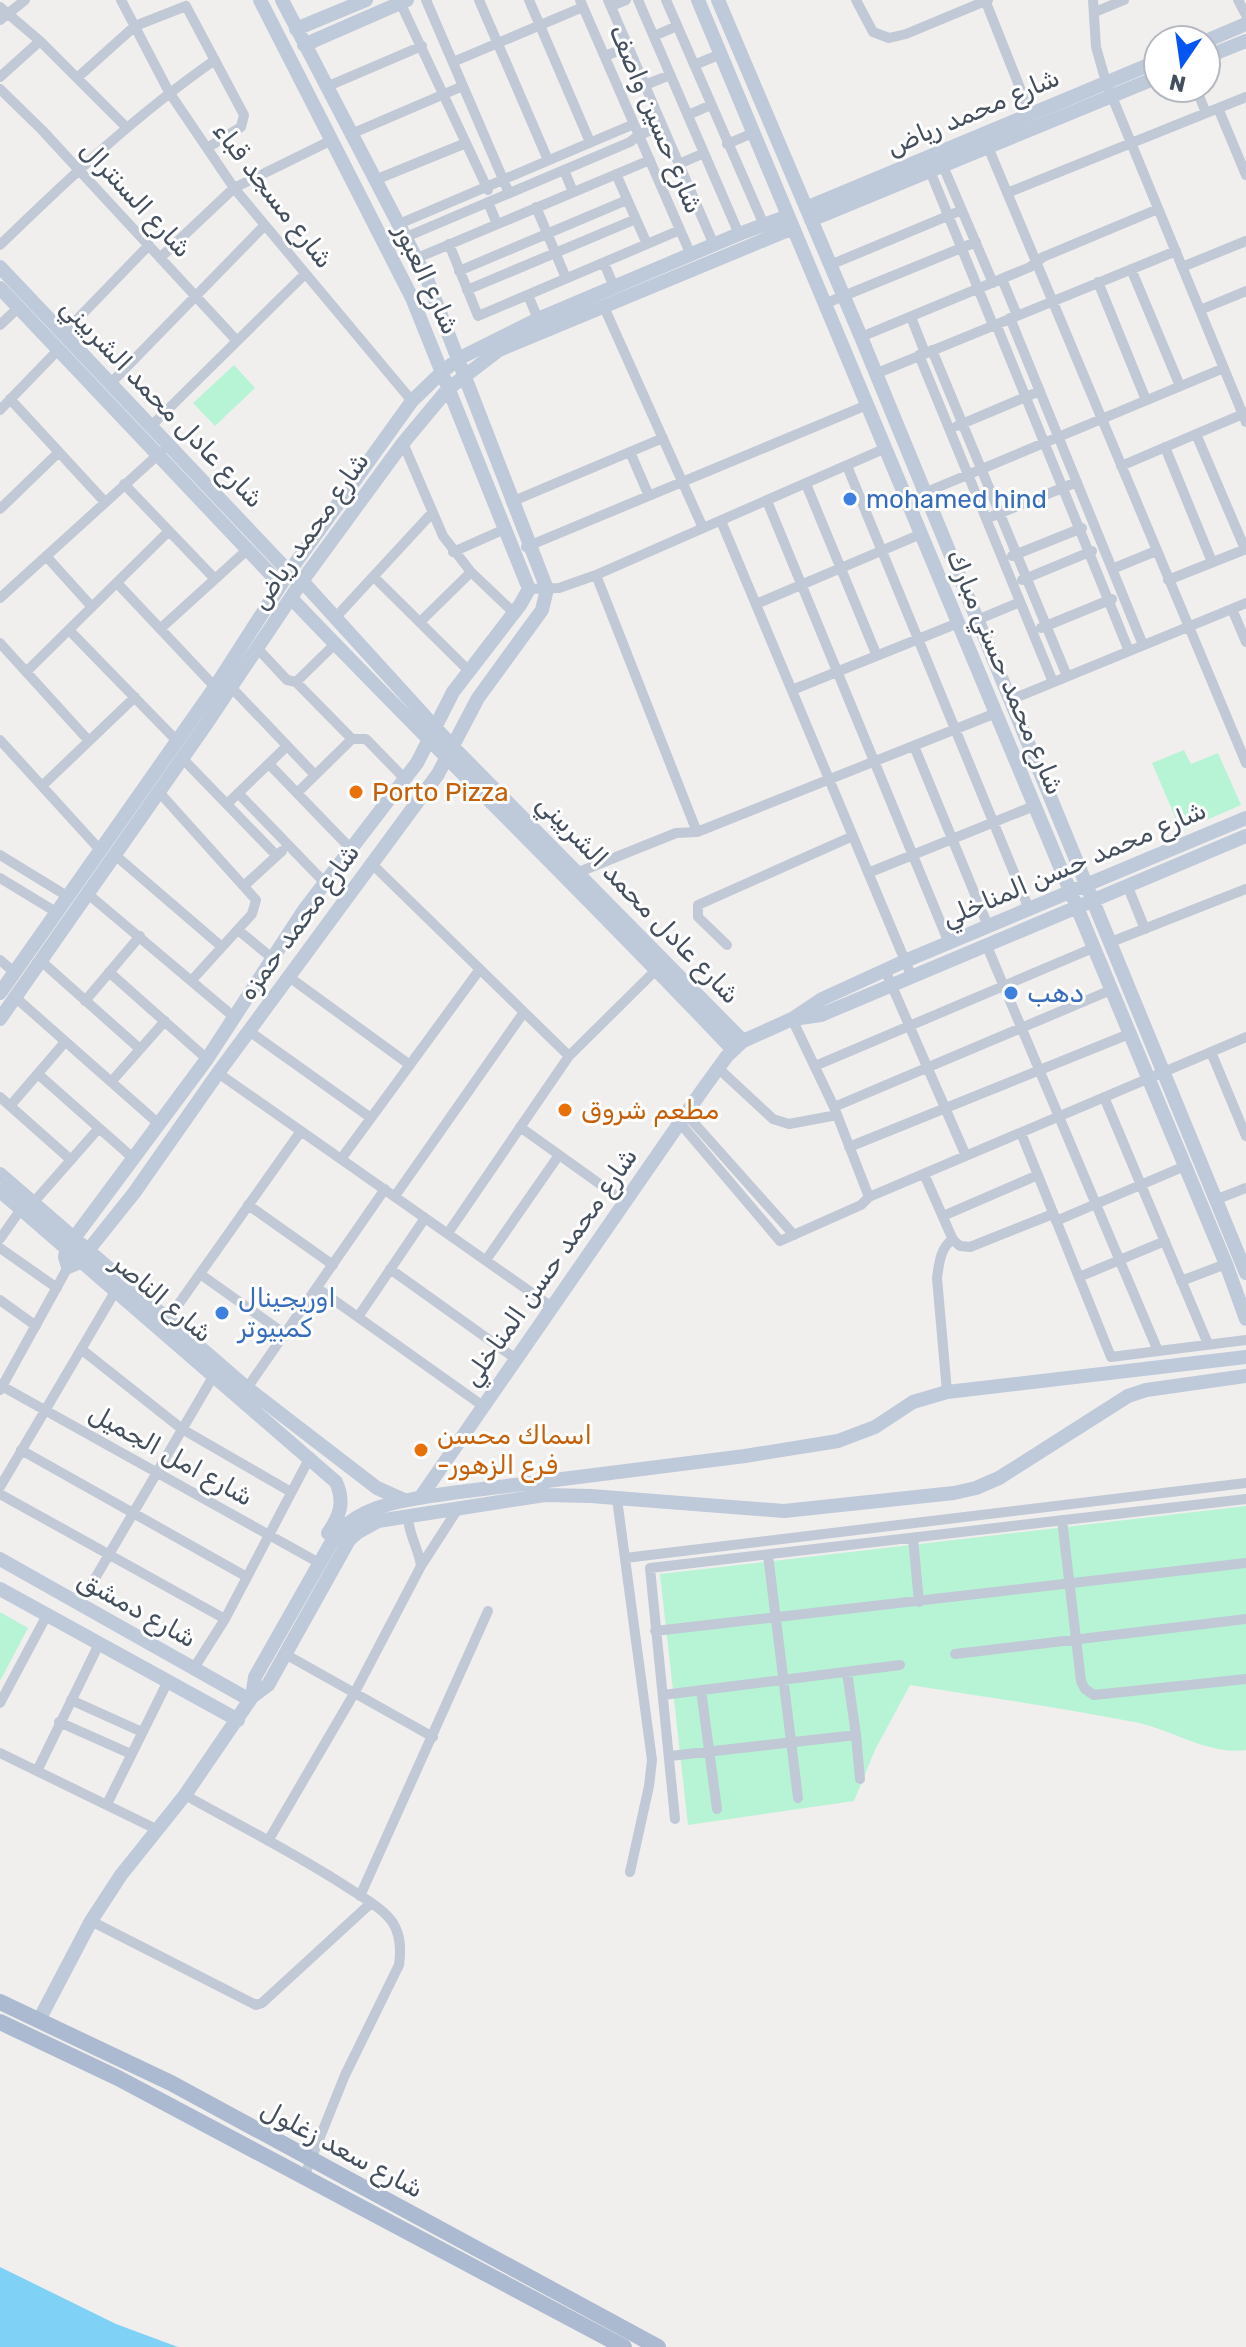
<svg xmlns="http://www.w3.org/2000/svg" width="1246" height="2347" font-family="Rubik,'Noto Naskh Arabic',sans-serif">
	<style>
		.green { fill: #b7f4d5 }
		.water { fill: #7fd1f6 }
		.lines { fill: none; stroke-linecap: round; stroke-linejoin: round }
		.street { stroke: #c0c9d5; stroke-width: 10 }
		.secondary { stroke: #bec9da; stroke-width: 14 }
		.primary { stroke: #abbad0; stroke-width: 16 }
		.shop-dot { fill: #3f7fe0; stroke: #fff; stroke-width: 3 }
		.food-dot { fill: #e8710a; stroke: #fff; stroke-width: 3 }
		.labels { text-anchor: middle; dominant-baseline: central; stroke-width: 6; stroke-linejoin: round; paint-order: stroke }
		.street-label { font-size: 26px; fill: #444f5e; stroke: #fff }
		.shop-label { font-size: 26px; fill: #366cbe; stroke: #fff; text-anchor: start }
		.food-label { font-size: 26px; fill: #c56008; stroke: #fff; text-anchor: start }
	</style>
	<rect width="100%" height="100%" fill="#f1eeee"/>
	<path class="green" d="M234,365L255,388L215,426L193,403Z
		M1184,750L1191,764L1218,753L1241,805L1181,831L1152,763Z
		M1246,1506V1750C1206,1755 1172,1729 1134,1722C1060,1707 985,1697 910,1685L875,1750L854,1801L688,1825L660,1574Z
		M0,1612L28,1628L0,1681Z"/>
	<path class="water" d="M0,2267L116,2324L178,2347H0Z"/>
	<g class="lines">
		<path class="street" d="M121,0L169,92L234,188L412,401
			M399,0L488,190
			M426,0L509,193
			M479,0L548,160
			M529,0L590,142
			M580,0L691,255
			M608,0L714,245
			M638,0L739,234
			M666,0L764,225
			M856,0L873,32L889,38L906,34L988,0
			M985,0L1030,113
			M1093,0L1096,47L1106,82L1246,422
			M1238,0L1246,15
			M611,6L626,0
			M0,7L40,41L127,128
			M1095,12L1124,0
			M0,20L25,0
			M654,36L677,26
			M605,56L628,47
			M453,62L583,7
			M694,65L721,54
			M0,77L40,41
			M77,78L135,26L186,6L244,115L241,127L207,148
			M645,85L670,75
			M326,87L422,46
			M1196,88L1206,113
			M0,89L42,130L237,341
			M1218,108L1246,175
			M688,115L711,105
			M351,134L463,86
			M727,144L753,133
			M988,147L1246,763
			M679,164L704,153
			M943,166L993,283
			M564,170L573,192
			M930,171L993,325
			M616,174L647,244
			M375,180L466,143
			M1007,193L1246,97
			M488,202L497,224
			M536,207L566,278
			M399,224L634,124
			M406,237L630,142L639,135L662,126
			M449,244L478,316L680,230
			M0,245C68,179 137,114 215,60
			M160,258L234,188L332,140
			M417,258L650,160
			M604,263L614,287
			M830,265L962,210
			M1182,267L1246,241
			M1131,269L1180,386
			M459,271L627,200
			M1002,279L1017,315
			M1098,282L1146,400
			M467,290L636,219
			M528,295L538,319
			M824,304L976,242
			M604,307L703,528
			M1200,310L1246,291
			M911,317L925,353
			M1010,318L1143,645
			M996,324L1129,651
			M0,325L19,307
			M63,334L149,245
			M861,337L1030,267L1043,257L1158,209
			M932,350L1067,676
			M919,355L1053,682
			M875,374L1176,251
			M110,384L265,225
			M10,399L104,501
			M0,410L59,349
			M957,426L1040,391
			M150,427L305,274
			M1196,434L1245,549
			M403,443L443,536L471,572L514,613
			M1165,447L1212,562
			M630,452L649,496
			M847,466L1029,909
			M1121,466L1243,414
			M124,484L215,579
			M806,484L877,656
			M924,493L1224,368
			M767,501L949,943
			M511,502L663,438
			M0,509L59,452
			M993,516L1077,482
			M721,521L911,975
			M526,547L867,405
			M453,552L505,529
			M46,556L92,607
			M1012,556L1082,528
			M1112,569L1156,551
			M596,575L697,832
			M374,577L469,671
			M1022,580L1092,551
			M1168,580L1246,549
			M117,583L215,687
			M529,589L559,588L596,575L886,448
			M0,598L161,452
			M756,604L921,534
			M1232,609L1246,642
			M335,618L432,513
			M977,620L1020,602
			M420,622L471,572
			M1041,628L1112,599
			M160,629L247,550
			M69,630L178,742
			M0,643L89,741
			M257,648L287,680L296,682L352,739
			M26,672L169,531
			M296,682L335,644
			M231,687L315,775
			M792,690L958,623
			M1010,700L1246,603
			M0,740L101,851
			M914,746L988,926
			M182,758L277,856
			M269,764L351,849
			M42,786L135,697
			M159,792L256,900L252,914L192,980
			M238,793L325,883
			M297,793L352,739H366L405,779
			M227,804L287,746
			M0,855L67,896
			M115,855L222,947
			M372,864L569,1056
			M579,872L676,833L697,832L996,713
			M868,873L1034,806
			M0,878L56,912
			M245,885L282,851
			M1127,885L1145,929
			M88,894L234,1017
			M238,930L272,958
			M1111,942L1246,889
			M986,944L1158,1351
			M727,945L698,917V905L853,836
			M0,960L14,972
			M41,961L140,1049
			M885,970L966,1156
			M109,972L207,1059
			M289,977L410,1065
			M15,997L160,1125
			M85,1001L140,936
			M792,1019L834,1107L869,1197
			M249,1031L371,1118
			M1211,1052L1246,1136
			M815,1066L1093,948
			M718,1068L773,1119L789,1124L837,1115
			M218,1073L552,1307
			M38,1074L134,1159
			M111,1082L165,1021
			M0,1097L71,1160
			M1104,1097L1208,1344
			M10,1106L65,1042
			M834,1107L1111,990
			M686,1114L794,1235
			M680,1123L780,1241L861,1205L869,1197L1246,1037
			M520,1127L625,1202
			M1021,1133L1111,1357L1246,1340
			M849,1147L1129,1034
			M341,1159L480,969
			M924,1174L953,1240L960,1246L970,1247L1053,1214
			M395,1196L524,1012
			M1215,1200L1246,1188
			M33,1203L99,1128
			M248,1205L333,1265
			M943,1216L1038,1175
			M1056,1221L1185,1166
			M448,1233L569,1056L657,969
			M0,1239L21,1209
			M0,1248L57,1288
			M486,1260L559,1155
			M390,1269L516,1359
			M200,1274L285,1334
			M1079,1277L1165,1241
			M1181,1281L1226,1264
			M317,1288L483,1406
			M0,1300L36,1326
			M358,1317L425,1218
			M168,1319L301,1131
			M81,1349L182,1429L291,1492
			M0,1385L321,1564
			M247,1388L385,1189
			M0,1390L68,1267
			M947,1392L937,1278C939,1264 940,1248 953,1239
			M21,1450L247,1577
			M0,1487L116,1290
			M0,1494L225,1619
			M617,1499L652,1760L649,1786L630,1872
			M408,1516C408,1534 419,1549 421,1566
			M1062,1520L1081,1681L1085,1689L1094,1695L1246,1679
			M913,1538L919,1602
			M768,1555L798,1798
			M625,1558L1246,1483
			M80,1604L214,1375
			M655,1631L1246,1563
			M285,1654L433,1737
			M955,1654L1246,1619
			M194,1668L225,1619L310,1457
			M701,1690L717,1809
			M663,1695L900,1665
			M71,1700L142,1732
			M0,1703L47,1615
			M59,1722L131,1754
			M856,1735L860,1779
			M0,1753L158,1830
			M670,1756L856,1735L847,1672
			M37,1771L99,1644
			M185,1795C240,1826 297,1854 350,1889C364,1898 384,1909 393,1923C401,1936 401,1950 399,1965L345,2075L304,2177
			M107,1804L168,1681
			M675,1819L650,1568L1246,1499
			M268,1841L355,1692L421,1566L459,1507
			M360,1896L488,1611
			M91,1921L256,2005L262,2003L371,1903"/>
		<path class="secondary" d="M260,0L412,298L529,589L520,605L453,692L417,763L304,910L207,1059L66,1249L65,1257L68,1267L78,1263L134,1193L218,1073L438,774L478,698L542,610L547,589L427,279L282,0
			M698,0L1226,1264L1246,1319
			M718,0L861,337L1246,1273
			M296,29L366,0
			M1206,41L1246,24
			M304,45L407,0
			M1206,57L1246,41
			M806,208L1158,61
			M811,220L1158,77
			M0,267L289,572
			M0,288L281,585
			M302,581L452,746L743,1041
			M291,598C436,750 588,896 733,1050
			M0,993L215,687L289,572L412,401L443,371L460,358L538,319L739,234L788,216
			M0,1019L207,723L302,581L403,443L448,389L499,350L793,228
			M793,1019L821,1015L1246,836
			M0,1174L247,1388L377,1488L404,1500
			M0,1191L336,1482C345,1502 340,1516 328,1533
			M420,1498L701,1092L727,1056L743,1041L792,1019L822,999L905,961L1246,818
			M0,1559L250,1700
			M0,1589L238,1720
			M252,1697L255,1677L331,1543C355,1503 408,1500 451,1493L745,1456L838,1441L875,1427L913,1402L947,1392L1246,1357
			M39,2020L91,1921L121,1875L185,1795L252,1697L268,1685L349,1540L358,1532L378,1521L545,1495L591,1496L784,1511L954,1493L976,1488L999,1478L1128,1396L1146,1390L1246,1376"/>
		<path class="primary" d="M0,2002L171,2083L658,2347
			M0,2022L118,2078L624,2347"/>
	</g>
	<g class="shop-dot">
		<circle cx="850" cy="499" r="8"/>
		<circle cx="1011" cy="993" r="8"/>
		<circle cx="222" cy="1313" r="8"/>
	</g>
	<g class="food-dot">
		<circle cx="356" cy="792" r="8"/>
		<circle cx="565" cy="1110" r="8"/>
		<circle cx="421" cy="1450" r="8"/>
	</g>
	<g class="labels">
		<g class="street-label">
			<text transform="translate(973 112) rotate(-23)">شارع محمد رياض</text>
			<text transform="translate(656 119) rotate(67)">شارع حسين واصف</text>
			<text transform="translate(273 195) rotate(52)">شارع مسجد قباء</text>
			<text transform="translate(136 199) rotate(47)">شارع السنترال</text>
			<text transform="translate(427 279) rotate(65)">شارع العبور</text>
			<text transform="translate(162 403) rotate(46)">شارع عادل محمد الشربيني</text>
			<text transform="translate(310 531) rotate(-55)">شارع محمد رياض</text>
			<text transform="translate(1005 672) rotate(67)">شارع محمد حسني مبارك</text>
			<text transform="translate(1074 864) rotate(-23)">شارع محمد حسن المناخلي</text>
			<text transform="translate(638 899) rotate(46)">شارع عادل محمد الشربيني</text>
			<text transform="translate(299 922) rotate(-54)">شارع محمد حمزه</text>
			<text transform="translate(550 1267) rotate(-55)">شارع محمد حسن المناخلي</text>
			<text transform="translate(162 1298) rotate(40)">شارع الناصر</text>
			<text transform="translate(171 1455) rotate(29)">شارع امل الجميل</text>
			<text transform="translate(137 1609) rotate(29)">شارع دمشق</text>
			<text transform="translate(342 2149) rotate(28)">شارع سعد زغلول</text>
		</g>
		<g class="shop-label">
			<text x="866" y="499">mohamed hind</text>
			<text x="1027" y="993">دهب</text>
			<text x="238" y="1298">اوريجينال<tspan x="238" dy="30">كمبيوتر</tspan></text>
		</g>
		<g class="food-label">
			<text x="372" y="792">Porto Pizza</text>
			<text x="581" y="1110">مطعم شروق</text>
			<text x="437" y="1435">اسماك محسن<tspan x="437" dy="30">-فرع الزهور</tspan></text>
		</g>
	</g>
	<g transform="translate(1182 64) rotate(193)"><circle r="38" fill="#ffffff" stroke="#b4b9bf" stroke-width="2"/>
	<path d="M0-6L14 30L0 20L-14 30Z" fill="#0555f4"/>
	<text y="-12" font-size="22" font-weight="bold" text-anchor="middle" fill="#444f5e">N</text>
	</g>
</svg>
